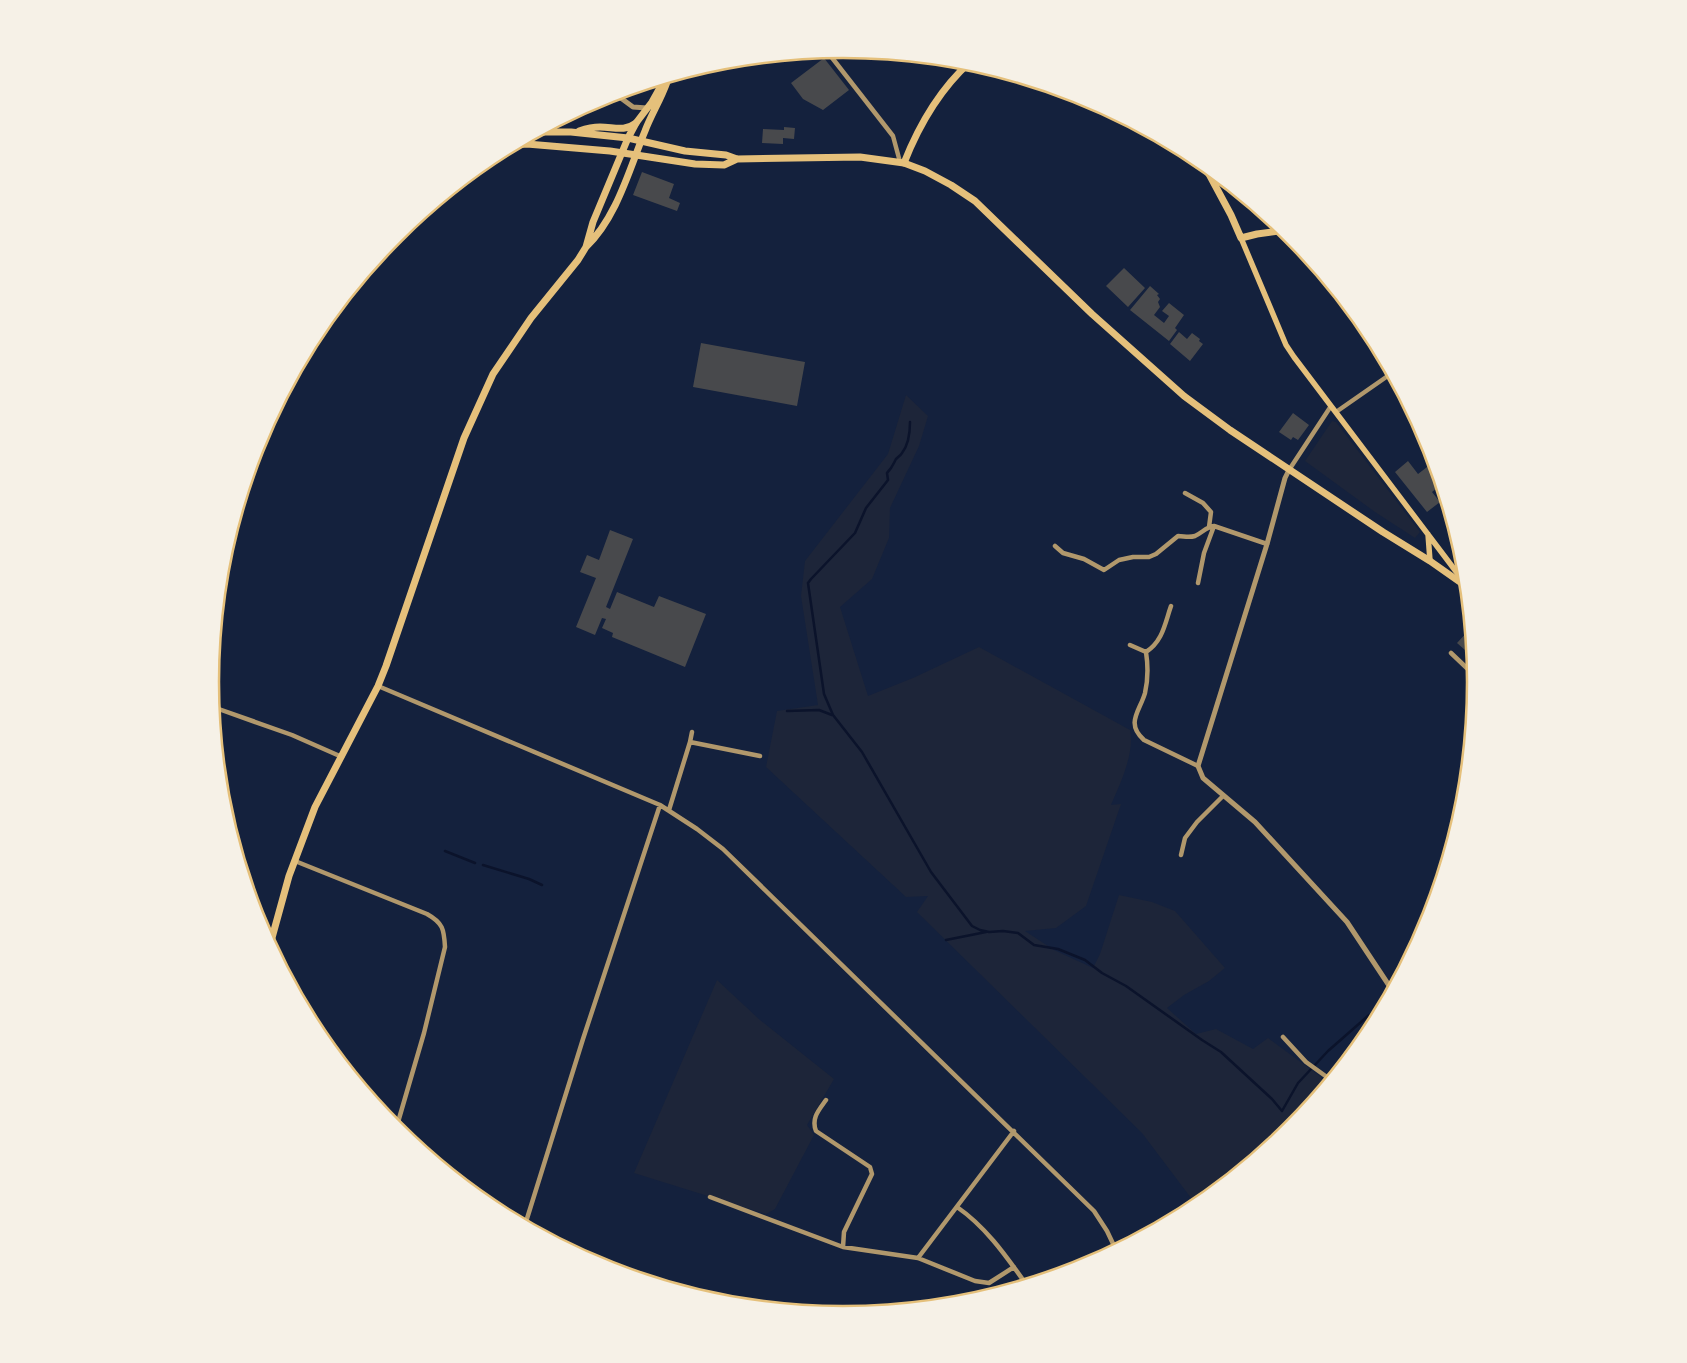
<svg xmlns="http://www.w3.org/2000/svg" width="1687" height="1363" font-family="'Asap Condensed',sans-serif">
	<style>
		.green { fill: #1d2539 }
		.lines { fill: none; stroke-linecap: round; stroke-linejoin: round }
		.stream { stroke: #0b132b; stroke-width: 2.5 }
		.building { fill: #48494c }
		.minor { stroke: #b1986c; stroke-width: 4.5 }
		.tertiary { stroke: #b1986c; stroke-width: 5 }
		.secondary { stroke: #e5c07b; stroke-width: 5.5 }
		.primary { stroke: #e5c07b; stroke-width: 7 }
		.trunk { stroke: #e5c07b; stroke-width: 7 }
		.rim { fill: none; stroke: #e5c07b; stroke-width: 2.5 }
	</style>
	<rect width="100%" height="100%" fill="#14213d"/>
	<path class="green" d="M906,395L928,416L919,446L890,508L889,538L872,579L840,607L868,696L913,678L979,647L1130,730C1135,753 1120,784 1111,805L1121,804L1086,906L1056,928L1025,931L1054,950L1093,968L1100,954L1119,895L1152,902L1175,911L1225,968L1209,981L1184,995L1167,1008L1196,1034L1216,1029L1253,1049L1268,1038L1321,1077L1323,1090L1291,1129L1191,1210V1198L1142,1133L917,912L928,896L906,897L766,767L777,711L818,705L801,596L805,561L888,454Z
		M1332,421L1336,422L1420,532L1415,538L1375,512L1305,461Z
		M717,980L760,1020L834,1079L807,1125L814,1135L775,1209L766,1214L634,1173Z"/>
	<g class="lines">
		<path class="stream" d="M910,422C910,433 909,444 902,453C901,455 898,457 896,459C893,465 892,468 887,473L888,480L866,508L855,533L811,579L808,583L824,694L833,715L862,752L931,872L972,926L980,930L989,932L1003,931L1018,933L1034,945L1058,949L1085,960L1102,973L1126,986L1202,1040L1221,1052L1272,1099L1282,1111L1298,1083L1328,1051L1369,1015
			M787,711L819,710L832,715
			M445,851L475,863
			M483,865L529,879L542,885
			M946,940L986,932"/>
	</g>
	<path class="building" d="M824,58L849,90L823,110L803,99L791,83Z
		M784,127L795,128L794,139L783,138V144L762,143L763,129L784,130Z
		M642,172L674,184L669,198L680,203L677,211L633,195Z
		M1124,268L1145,288L1128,307L1106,286Z
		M1150,286L1159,294L1157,295L1160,299L1158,302L1160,307L1154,315L1164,323L1169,316L1162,311L1169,303L1184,315L1175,328L1177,330L1169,341L1130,310Z
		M1179,332L1187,339L1192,333L1200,339L1199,341L1203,344L1190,361L1170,344Z
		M701,343L805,362L797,406L693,387Z
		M1293,413L1309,425L1298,440L1293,437L1291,440L1279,432Z
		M1408,461L1418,474L1431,464L1439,475L1442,484L1432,492L1440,502L1427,512L1395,472Z
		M610,530L633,539L606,607L610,609L617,592L654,607L659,596L706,614L685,667L612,637L613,633L602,628L606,619L602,618L595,635L576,627L596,578L580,572L587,555L599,560Z
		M1469,630L1471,632L1474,658L1457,643Z"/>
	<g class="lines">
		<path class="minor" d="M826,50L893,136L900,162
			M1336,412L1392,373
			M1289,470L1331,406
			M1185,493L1203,503L1211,512L1209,527
			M1055,546L1063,553L1084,559L1104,570L1119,560L1133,557H1149L1156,554L1178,536C1184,536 1188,538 1195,536C1202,533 1206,527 1214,526L1267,544
			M1198,583L1204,553L1214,526
			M1130,645L1146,652C1148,665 1148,680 1145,693C1140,711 1125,723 1144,740L1198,766
			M1146,652C1163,641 1165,623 1171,606
			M1451,653L1472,673L1475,669
			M378,686L660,805L697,829L723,849L1094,1211L1107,1231L1116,1250
			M213,707L292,735L342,757
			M690,742L692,732
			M669,810L690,742L760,756
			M1181,855L1185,838L1197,822L1223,796
			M295,861L427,914C443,923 444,929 445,947L424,1033L396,1129
			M1283,1037L1306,1062L1331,1080
			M826,1100C819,1110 811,1118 816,1131L870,1167L872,1174L844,1232L843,1247
			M710,1197L843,1247L918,1258L975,1281L989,1283L1014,1267
			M957,1207C986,1227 1006,1256 1026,1284
			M525,1225L583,1039L660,805
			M918,1258L1014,1131"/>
		<path class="tertiary" d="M614,93L633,107L647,108
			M1289,470L1285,478L1267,544L1198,766L1203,778L1255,822L1347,922L1392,990"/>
		<path class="secondary" d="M1241,238L1286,345L1294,357L1467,586
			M1428,534L1430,561"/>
		<path class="primary" d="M1202,161L1231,215L1241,238L1257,234L1286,230
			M904,163C919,125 939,90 970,62
			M586,247C617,217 629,170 645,131C651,115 661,99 667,82
			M270,945L289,876L315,807L378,686L386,666L464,438L493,374L531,318L578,260L586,247L593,222L628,138L636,123L652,102L666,77"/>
		<path class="trunk" d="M579,131C585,129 592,127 600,127C614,127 624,132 636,123
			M536,132H571L628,138L685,151L726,155L737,159L860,157L904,163L925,171L951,185L975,201L1092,314L1184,396L1230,430L1383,532L1430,561L1467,587
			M511,145L527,144L610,151L695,164L724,165L737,159"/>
	</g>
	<path d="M0 0H1687V1363H0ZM219 682a624 624 0 1 1 1248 0a624 624 0 1 1-1248 0Z" fill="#f6f1e7" fill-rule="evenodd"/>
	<path class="rim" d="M219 682a624 624 0 1 1 1248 0a624 624 0 1 1-1248 0Z"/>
</svg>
